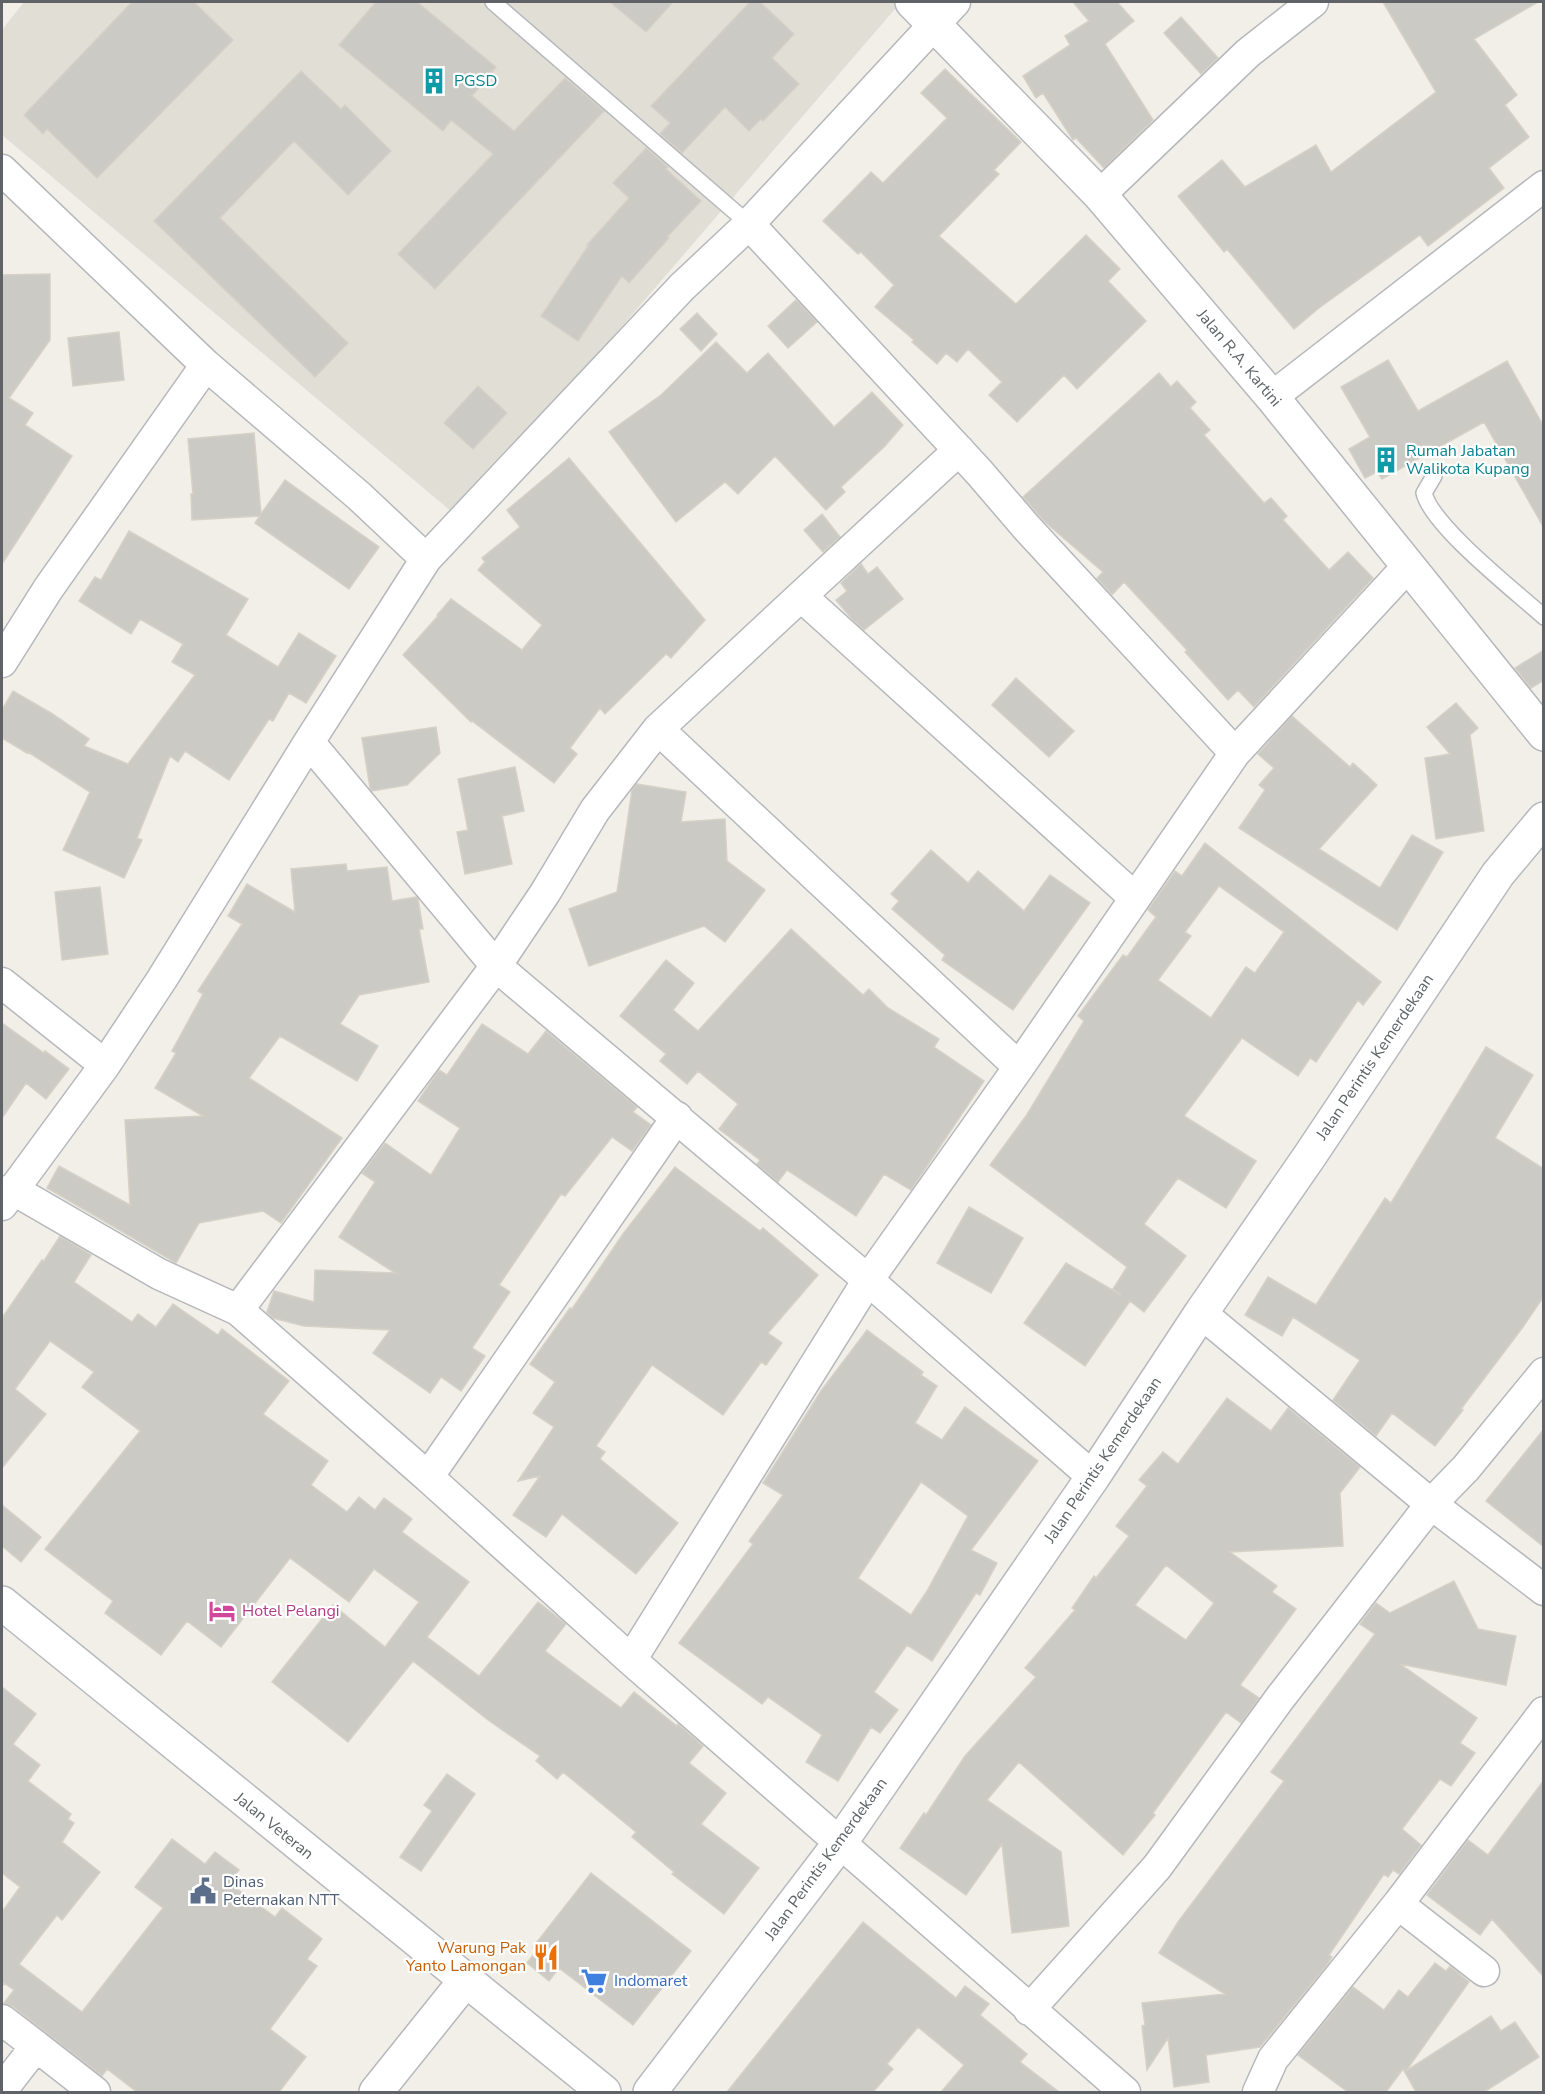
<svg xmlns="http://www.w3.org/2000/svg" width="1545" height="2094" font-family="'Nunito Sans',sans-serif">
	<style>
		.education { fill: #e1ded6 }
		.building { fill: #cccac5; stroke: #d6d1c6; stroke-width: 1.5; fill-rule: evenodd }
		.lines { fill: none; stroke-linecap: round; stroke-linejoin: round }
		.service-casing { stroke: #b5b8bc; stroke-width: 18 }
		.minor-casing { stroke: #b5b8bc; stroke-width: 33 }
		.tertiary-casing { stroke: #b5b8bc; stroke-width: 36 }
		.secondary-casing { stroke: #b6babf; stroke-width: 36 }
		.service { stroke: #fff; stroke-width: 15 }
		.minor { stroke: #fff; stroke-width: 30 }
		.tertiary { stroke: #fff; stroke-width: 33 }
		.secondary { stroke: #fff; stroke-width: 33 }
		.labels { text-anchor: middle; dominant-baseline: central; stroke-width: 4.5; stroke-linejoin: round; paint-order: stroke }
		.culture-label { font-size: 16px; fill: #0d838f; stroke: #fff; text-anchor: start }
		.street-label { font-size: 16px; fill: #5f6368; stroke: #fff }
		.hotel-label { font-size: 16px; fill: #b23c85; stroke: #fff; text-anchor: start }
		.service-label { font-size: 16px; fill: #4e5e75; stroke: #fff; text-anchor: start }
		.food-label { font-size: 16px; fill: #c56008; stroke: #fff; text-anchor: end }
		.shop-label { font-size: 16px; fill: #366cbe; stroke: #fff; text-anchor: start }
	</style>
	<rect width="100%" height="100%" fill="#f1efe8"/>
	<path class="education" d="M24,2H901L458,517L2,135V30Z"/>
	<path class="building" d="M132,2H194L233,40L97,178L47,129L43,134L24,115Z
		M376,2H417L496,67L472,96L514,131L565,78L604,111L435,289L398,254L493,154L451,120L443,131L339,45Z
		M610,2H673L646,32Z
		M750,2H760L794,34L772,58L799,84L763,121L761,119L749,131L725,107L682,153L660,134L670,123L651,106Z
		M1073,2H1117L1134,21L1105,44L1153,120L1104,168L1076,138L1073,140L1043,93L1036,98L1023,76L1070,45L1065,36L1089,21Z
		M1383,2H1538L1474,39L1517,95L1505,105L1529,137L1489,168L1504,188L1428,246L1420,235L1319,308L1294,329L1227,249L1224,252L1178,196L1222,160L1245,187L1316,145L1331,172L1436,92Z
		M1181,17L1218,58L1201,74L1164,33Z
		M945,69L1021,142L994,170L999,174L939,236L1016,304L1086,235L1120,269L1108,281L1146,321L1077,389L1064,375L1017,422L989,395L1002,382L968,349L957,362L946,353L937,364L912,342L914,340L875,307L894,285L861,252L858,254L823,221L871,172L883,183L947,118L921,93Z
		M301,71L341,109L345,105L391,151L348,195L294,141L220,218L348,343L315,377L154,221Z
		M646,148L668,167L666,169L701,201L667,237L669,238L629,283L622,276L578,341L541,316L588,246L587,245L629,198L613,183Z
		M50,274V340L9,398L33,413L25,425L72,456L2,564V275Z
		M796,300L817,322L788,348L768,326Z
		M697,313L717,334L701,351L680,329Z
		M119,332L124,380L73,386L68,338Z
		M716,342L747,373L768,353L834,427L872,392L903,425L885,446L841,487L845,492L826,510L775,456L738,494L725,482L676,522L609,432L661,395Z
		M1388,360L1418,411L1507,361L1544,427V528L1484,422L1382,479L1377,472L1365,478L1349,449L1370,437L1341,387Z
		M1159,373L1171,387L1177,381L1196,402L1190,408L1210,430L1204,435L1264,503L1271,498L1287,516L1283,520L1329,570L1348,552L1373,578L1254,707L1238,690L1228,700L1185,652L1187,650L1124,582L1112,595L1097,578L1103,572L1045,522L1023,497Z
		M478,386L507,413L473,449L444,423Z
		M254,433L261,514L285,480L379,547L349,589L255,523L260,516L192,520L191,494H193L188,439Z
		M569,458L705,620L671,658L666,654L605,714L600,708L570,748L577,754L554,783L472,721L471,722L403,655L438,616L437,615L451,599L522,650L542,625L478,570L485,562L482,558L520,527L507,510Z
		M822,514L840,537L823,552L804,530Z
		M129,531L248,599L226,635L278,667L299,633L336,656L306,703L289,693L273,721L269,719L229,780L185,751L178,762L170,756L137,838L142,840L124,878L63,850L90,792L28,752L27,753L2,738V710L13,691L51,713L89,739L84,746L128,764L195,675L172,662L183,644L140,619L131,634L79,601L95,577L101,580Z
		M861,564L868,574L877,567L903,599L864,630L851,618L836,600L847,591L841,583Z
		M1544,650V680L1531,688L1515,668Z
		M1016,678L1074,731L1049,757L992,705Z
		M1456,703L1478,728L1470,735L1484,831L1436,839L1425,758L1450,754L1427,727Z
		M1292,716L1350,767L1353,763L1377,785L1319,849L1380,888L1412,835L1443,852L1397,930L1239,828L1265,790L1259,785L1274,768L1258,754Z
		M436,727L440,753L407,785L372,791L370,788L362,738Z
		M515,767L524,811L502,816L512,864L465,874L457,832L468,830L458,779Z
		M637,784L686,792L681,822L725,819L727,861L765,890L725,942L704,926L589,966L569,909L617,892L632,790Z
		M1205,843L1381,982L1363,1005L1358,1000L1316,1062L1310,1058L1298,1076L1242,1038L1184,1116L1256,1161L1226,1208L1178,1178L1144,1224L1186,1256L1144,1312L1130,1301L1085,1366L1024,1323L1066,1263L1121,1295L1113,1289L1127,1267L990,1165L1026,1116L1084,1021L1078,1016L1123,955L1127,957L1156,917L1148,910L1175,871L1182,876ZM1219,886L1284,932L1255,973L1246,967L1211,1018L1158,980L1191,936L1185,932Z
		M931,850L968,883L978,871L1024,911L1050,875L1090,903L1013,1010L942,960L945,955L892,909L899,901L891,894Z
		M346,864L347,871L387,867L392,901L416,897L418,899L423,929H419L429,982L359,995L340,1024L378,1046L357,1081L280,1036L249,1078L342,1138L281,1223L263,1211L199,1223L176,1263L47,1188L59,1166L130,1205L125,1120L203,1116L155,1088L176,1053L172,1051L203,994L198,991L242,924L228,916L247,884L295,912L291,869Z
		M100,887L108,954L62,960L55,892Z
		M791,929L863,995L869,989L888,1008L939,1039L934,1047L984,1081L911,1190L884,1174L856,1216L787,1170L778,1182L757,1164L760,1160L719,1129L738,1104L698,1071L687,1084L660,1061L666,1054L620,1016L666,960L694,983L673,1010L698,1031Z
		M2,1023L44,1053L45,1051L69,1069L46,1099L26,1083L2,1118Z
		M482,1024L528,1054L546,1031L637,1107L633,1112L651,1125L632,1151L612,1137L565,1196L561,1194L499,1285L510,1292L472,1348L485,1356L461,1391L441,1377L430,1393L373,1353L390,1330L304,1326L273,1318L267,1312L274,1291L314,1302L315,1270L395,1273L339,1237L375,1182L362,1173L385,1143L431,1175L460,1128L418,1101L439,1070L447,1075Z
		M1486,1047L1533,1075L1495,1138L1544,1169V1296L1523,1327L1461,1409L1463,1410L1435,1446L1392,1413L1376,1436L1333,1400L1360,1360L1293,1317L1282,1336L1245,1315L1268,1277L1316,1305L1385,1198L1391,1203Z
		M675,1167L760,1231L763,1228L818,1275L768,1333L782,1343L766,1365L761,1362L723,1415L652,1365L596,1446L605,1452L600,1459L678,1523L636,1574L562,1514L546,1537L513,1515L540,1476L518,1481L554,1427L533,1413L555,1382L530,1364L570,1308L572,1309L623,1234Z
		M969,1207L1023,1238L991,1293L937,1263Z
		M60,1236L91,1255L74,1282L132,1322L138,1314L156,1327L173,1304L218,1335L222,1329L289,1381L263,1414L328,1461L311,1485L347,1512L359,1497L375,1510L384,1498L412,1519L402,1532L469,1582L427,1637L479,1676L538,1602L566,1624L545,1651L621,1708L634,1692L677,1726L678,1724L703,1746L689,1763L726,1793L701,1824L759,1868L724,1914L672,1874L674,1872L632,1837L636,1832L563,1772L557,1779L536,1761L540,1756L488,1720L413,1661L348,1742L272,1682L333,1605L385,1647L419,1602L374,1569L349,1602L290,1558L221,1647L187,1621L161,1655L105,1613L113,1601L45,1549L140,1431L82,1387L94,1372L50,1341L15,1389L46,1414L2,1468V1318L42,1260L44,1261Z
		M867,1330L923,1372L921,1375L937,1386L915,1423L942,1440L965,1407L1038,1461L971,1550L997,1563L980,1595L976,1593L932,1661L907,1645L874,1692L898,1710L880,1733L871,1727L838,1781L806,1762L822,1735L768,1697L762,1704L679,1643L753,1544L749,1541L783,1495L763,1483L821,1391ZM921,1482L968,1516L927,1591L911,1615L858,1578Z
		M1227,1398L1271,1431L1288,1408L1360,1467L1340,1493L1343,1546L1230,1552L1277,1586L1272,1592L1296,1609L1240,1685L1259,1698L1241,1723L1226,1712L1153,1813L1155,1815L1123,1855L1019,1762L987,1800L1061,1852L1069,1926L1012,1933L1002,1844L966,1895L900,1848L924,1813L926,1815L965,1756L1036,1677L1025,1668L1075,1610L1072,1608L1094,1576L1096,1578L1129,1536L1116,1526L1147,1486L1139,1480L1163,1452L1178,1464ZM1166,1565L1214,1603L1186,1640L1135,1605Z
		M1544,1429V1547L1486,1501Z
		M2,1505L41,1537L21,1562L2,1546Z
		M1454,1581L1478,1629L1516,1636L1506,1685L1400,1664L1477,1718L1460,1743L1475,1753L1451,1786L1440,1779L1402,1829L1421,1845L1399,1874L1393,1870L1388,1877L1384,1874L1329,1955L1332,1957L1326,1966L1260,2047L1206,2055L1209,2082L1174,2087L1168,2038L1147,2070L1142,2026L1145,2025L1142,2003L1225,1994L1159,1953L1178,1922L1284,1781L1271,1772L1375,1634L1360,1624L1376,1603L1390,1613Z
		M2,1687L36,1714L13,1744L40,1765L28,1781L71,1814L68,1819L74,1823L62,1842L100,1872L62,1920L57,1915L19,1964L82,2012L163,1908L135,1887L172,1839L205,1864L215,1852L239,1870L229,1883L275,1917L282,1908L322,1939L307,1959L317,1966L270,2029L306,2057L279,2092H137L107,2069L102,2076L12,2006L4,2003L14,1990L4,1983L2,1987V1912L20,1887L2,1873Z
		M447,1774L475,1794L421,1871L400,1857L432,1811L424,1805Z
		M1544,1780V1977L1492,1919L1480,1935L1427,1895L1468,1840L1488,1855Z
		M591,1873L691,1951L633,2025L559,1968L549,1981L527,1963L537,1950L533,1947Z
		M863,1922L956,1998L965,1986L989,2004L980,2015L1027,2054L1020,2062L1059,2092H941L964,2065L918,2027L887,2064L893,2069L873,2092H727Z
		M1435,1963L1446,1971L1450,1966L1469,1982L1406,2071L1491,2016L1501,2031L1515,2022L1539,2057L1484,2092H1416L1403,2069L1386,2092H1348L1298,2055L1353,1987L1384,2010L1399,1990L1408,1997Z"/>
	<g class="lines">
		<g class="service-casing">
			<path id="service" d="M493,2L749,224
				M1434,476L1424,493C1432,526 1515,591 1544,617"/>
		</g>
		<g class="minor-casing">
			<path id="minor" d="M2,170L206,365L359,496L426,559
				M1100,195L1248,53L1313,2
				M749,224L979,472L1027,528L1235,753
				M1272,397L1544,186
				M801,596L959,450
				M2,662L48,589L206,365
				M658,729L1019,1067
				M309,742L496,966L868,1280L1093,1477
				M2,983L105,1065
				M677,1117L428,1477L631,1660L1125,2092
				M12,1189L159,1274L238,1310L428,1477
				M2,1205L105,1065L162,979L309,742L426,559L682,287L749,224L955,2
				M238,1310L496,966L545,893L595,810L658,729L801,596L1135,898
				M1201,1313L1431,1504L1544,1590
				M631,1660L868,1280L1019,1067L1235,753L1409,565
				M1398,1904L1484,1971
				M1029,2010L1157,1867L1280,1698L1431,1504L1466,1468L1544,1373
				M2,2020L36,2046L2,2090
				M36,2046L95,2092
				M1258,2092L1273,2059L1398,1904L1544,1712"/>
		</g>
		<g class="tertiary-casing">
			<path id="tertiary" d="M912,2L1100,195L1272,397L1544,734
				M376,2092L465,1981"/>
		</g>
		<g class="secondary-casing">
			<path id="secondary" d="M2,1603L604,2092
				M650,2092L840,1843L1093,1477L1201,1313L1309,1157L1498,874L1544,819"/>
		</g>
		<use href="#service" class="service"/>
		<use href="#minor" class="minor"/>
		<use href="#tertiary" class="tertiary"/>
		<use href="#secondary" class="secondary"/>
	</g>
	<defs>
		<g id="building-bare" transform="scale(2.07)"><path d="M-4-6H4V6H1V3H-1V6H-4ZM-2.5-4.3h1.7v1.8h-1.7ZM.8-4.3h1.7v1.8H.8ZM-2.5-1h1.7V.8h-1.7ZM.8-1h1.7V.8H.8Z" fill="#0f9aa8" stroke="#fff" stroke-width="2.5" paint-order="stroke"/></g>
		<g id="hotel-bare" transform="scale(2.07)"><path d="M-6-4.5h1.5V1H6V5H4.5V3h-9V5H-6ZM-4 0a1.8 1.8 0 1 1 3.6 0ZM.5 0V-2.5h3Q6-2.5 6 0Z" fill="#d1479c" stroke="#fff" stroke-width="2.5" paint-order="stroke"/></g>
		<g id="civic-bare" transform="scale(2.07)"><path d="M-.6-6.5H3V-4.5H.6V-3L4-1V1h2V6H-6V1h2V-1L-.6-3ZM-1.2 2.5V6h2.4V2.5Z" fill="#5c6f8a" stroke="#fff" stroke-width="2.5" paint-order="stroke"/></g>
		<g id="restaurant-bare" transform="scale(2.07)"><path d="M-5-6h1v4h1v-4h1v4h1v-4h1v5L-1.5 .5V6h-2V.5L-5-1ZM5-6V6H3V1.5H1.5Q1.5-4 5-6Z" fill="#e8710a" stroke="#fff" stroke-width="2.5" paint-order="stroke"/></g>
		<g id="supermarket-bare" transform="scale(2.07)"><path d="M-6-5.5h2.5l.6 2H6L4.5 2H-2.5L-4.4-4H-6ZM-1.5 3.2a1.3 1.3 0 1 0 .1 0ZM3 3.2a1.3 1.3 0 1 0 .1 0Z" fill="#3f7fe0" stroke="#fff" stroke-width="2.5" paint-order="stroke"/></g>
	</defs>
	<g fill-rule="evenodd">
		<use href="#building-bare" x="434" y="81"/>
		<use href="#building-bare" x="1386" y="460"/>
		<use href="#hotel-bare" x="222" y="1611"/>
		<use href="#civic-bare" x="203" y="1891"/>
		<use href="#restaurant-bare" x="546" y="1957"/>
		<use href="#supermarket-bare" x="594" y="1981"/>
	</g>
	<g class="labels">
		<g class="culture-label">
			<text x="454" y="81">PGSD</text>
			<text x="1406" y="451">Rumah Jabatan<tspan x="1406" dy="18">Walikota Kupang</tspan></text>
		</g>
		<g class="street-label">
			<text transform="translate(1239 358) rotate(50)">Jalan R.A. Kartini</text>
			<text transform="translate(1375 1057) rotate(-56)">Jalan Perintis Kemerdekaan</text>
			<text transform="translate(1103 1460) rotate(-56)">Jalan Perintis Kemerdekaan</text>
			<text transform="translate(274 1826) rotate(39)">Jalan Veteran</text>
			<text transform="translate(826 1859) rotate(-54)">Jalan Perintis Kemerdekaan</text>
		</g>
		<g class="hotel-label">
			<text x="242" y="1611">Hotel Pelangi</text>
		</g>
		<g class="service-label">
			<text x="223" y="1882">Dinas<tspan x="223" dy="18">Peternakan NTT</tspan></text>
		</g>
		<g class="food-label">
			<text x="526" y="1948">Warung Pak<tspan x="526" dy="18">Yanto Lamongan</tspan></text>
		</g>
		<g class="shop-label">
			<text x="614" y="1981">Indomaret</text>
		</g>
	</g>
	<rect width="1545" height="2094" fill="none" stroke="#5f6368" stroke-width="6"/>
</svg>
